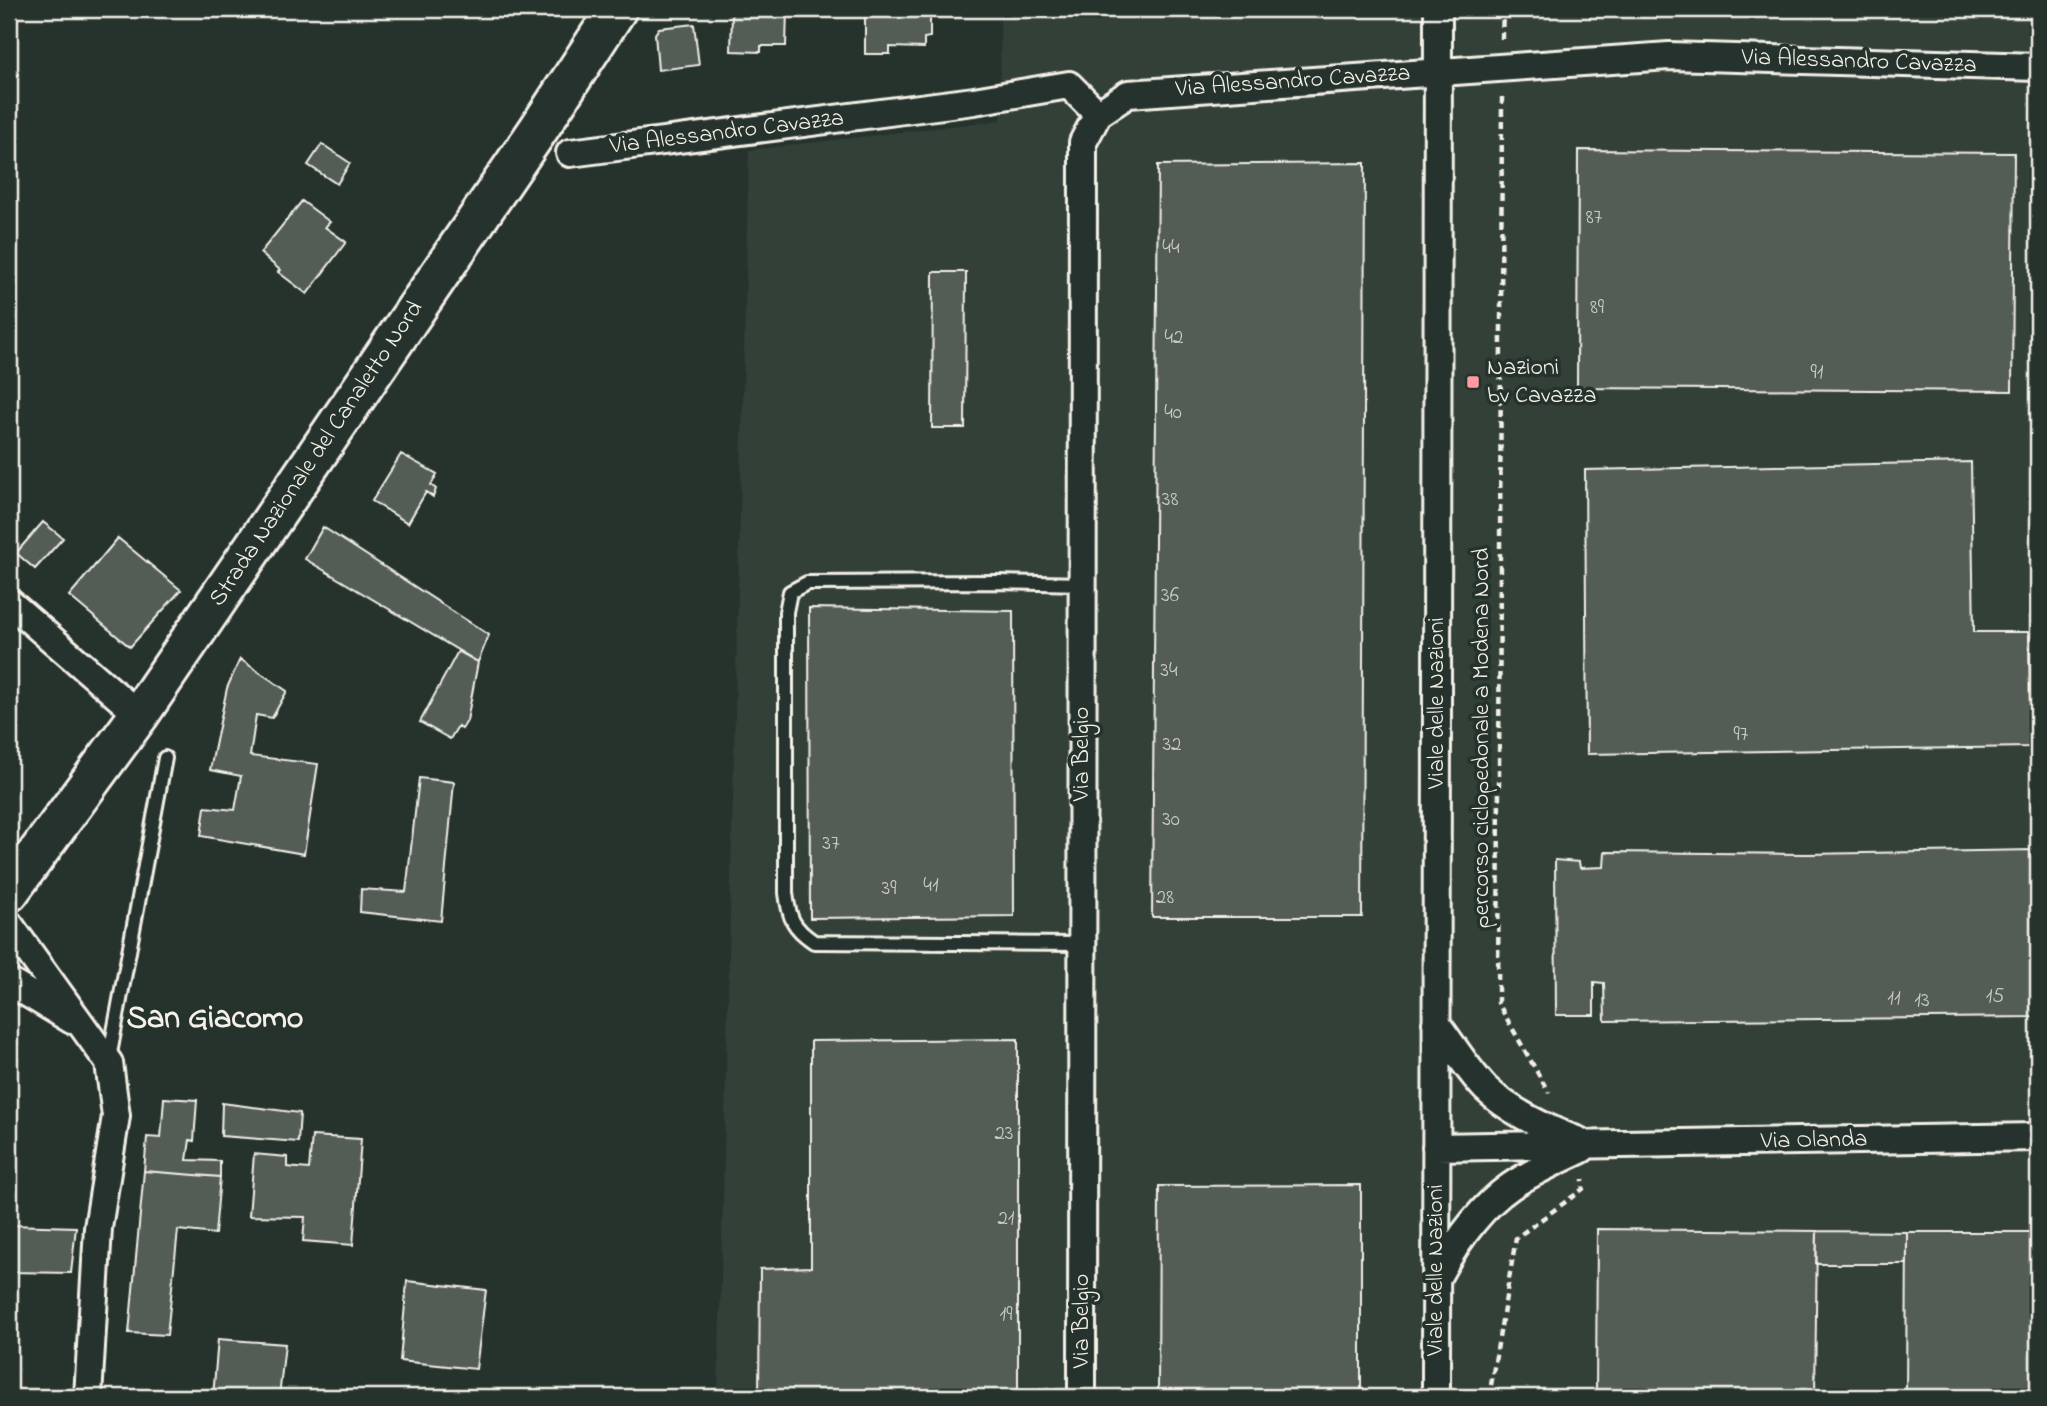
<svg xmlns="http://www.w3.org/2000/svg" width="2047" height="1406" font-family="'Indie Flower',sans-serif">
	<style>
		.built { fill: #333f39 }
		.building { fill: #525c55; stroke: #f4f1e8; stroke-width: 2 }
		.lines { fill: none; stroke-linecap: round; stroke-linejoin: round }
		.lane-casing { stroke: #f4f1e8; stroke-width: 18 }
		.street-casing { stroke: #f4f1e8; stroke-width: 32 }
		.primary-casing { stroke: #f4f1e8; stroke-width: 44 }
		.path { stroke: #f4f1e8; stroke-width: 4.5; stroke-dasharray: 7 5; stroke-linecap: butt }
		.lane { stroke: #26332d; stroke-width: 12 }
		.street { stroke: #26332d; stroke-width: 26 }
		.primary { stroke: #26332d; stroke-width: 38 }
		.poi-dot { fill: #ff9aa2; stroke: #26332d; stroke-width: 2.5 }
		.labels { text-anchor: middle; dominant-baseline: central; stroke-width: 7; stroke-linejoin: round; paint-order: stroke }
		.number-label { font-size: 21px; fill: #ccccc3 }
		.street-label { font-size: 24px; fill: #f4f1e8; stroke: #26332d }
		.poi-label { font-size: 24px; fill: #f4f1e8; stroke: #26332d; text-anchor: start }
		.district-label { font-size: 32px; font-weight: bold; fill: #f4f1e8; stroke: #26332d }
	</style>
	<rect width="100%" height="100%" fill="#26332d"/>
	<filter id="ink" filterUnits="userSpaceOnUse"><feTurbulence type="fractalNoise" baseFrequency=".0143" numOctaves="2"/><feDisplacementMap in="SourceGraphic" scale="14" xChannelSelector="R" yChannelSelector="G"/><feConvolveMatrix kernelMatrix="1 2 1 2 8 2 1 2 1" color-interpolation-filters="sRGB"/></filter>
	<g filter="url(#ink)">
		<path class="built" d="M1000,9H2038V1397H718L749,150L1001,120Z"/>
		<path class="building" d="M728,9H787L786,46H761V52L731,51L732,13H728Z
			M865,9H930V37L924,38V48L890,47V54H865Z
			M694,24L699,65L658,70L655,34L659,28Z
			M322,144L350,163L337,184L308,165Z
			M1578,150L2014,153L2012,391L1577,388Z
			M1365,163L1362,917H1152L1158,165Z
			M302,201L330,222L325,227L346,242L307,294L278,272L280,270L260,253Z
			M933,272H966L965,428H932Z
			M401,454L437,474L431,485L436,489L433,497L426,492L408,523L372,501Z
			M1971,462L1974,632H2029L2031,747L1587,754L1585,470Z
			M43,522L63,538L35,569L16,553Z
			M323,527L489,635L478,662L305,559Z
			M118,538L181,590L130,647L69,596Z
			M809,608L1013,611L1014,916L810,918Z
			M458,651L478,662L467,721L462,729L458,726L450,739L420,722Z
			M240,659L287,691L272,718L256,715L250,756L318,764L304,854L201,836L205,807L235,810L241,776L210,770L227,688Z
			M419,778L454,782L441,921L360,912L361,889L406,892Z
			M2034,850L2035,1017L1605,1021L1604,983L1594,982V1015H1556L1555,860L1579,862L1580,868L1604,867L1605,852L1808,854Z
			M1018,1039V1397H759L760,1269L811,1267V1041Z
			M164,1098L197,1100L194,1141L190,1140L187,1160L220,1161V1177L144,1171L147,1137L161,1138Z
			M222,1103L300,1113L298,1142L221,1136Z
			M312,1136L361,1139L353,1245L303,1241L305,1217L249,1216L254,1154L287,1157V1167L309,1169Z
			M144,1171L220,1177L215,1234L178,1230L167,1335L129,1333Z
			M1361,1185V1397H1158L1159,1186Z
			M9,1225L76,1227L71,1273L9,1272Z
			M1597,1229L1817,1231L1815,1397H1596Z
			M1817,1231L1907,1232V1264H1816Z
			M1907,1232H2038V1397H1906Z
			M407,1281L486,1290L476,1369L400,1361Z
			M218,1339L285,1344L279,1397H213Z"/>
		<g class="lines">
			<g class="lane-casing">
				<path id="lane" d="M1082,584L999,582L807,583L790,592L786,612V893C789,918 793,928 814,942L1082,944
					M109,1059L165,758"/>
			</g>
			<g class="street-casing">
				<path id="street" d="M570,153L974,101L1069,85L1098,114
					M9,602L139,715
					M9,924L109,1063L116,1116L98,1228L88,1397
					M9,982L72,1020
					M1436,1023C1452,1044 1467,1069 1485,1088C1510,1112 1547,1129 1579,1141
					M1436,1147L2038,1137
					M1437,1277C1455,1244 1479,1208 1511,1186C1533,1171 1559,1160 1582,1149
					M1082,1397L1083,142L1098,114L1128,94L1669,56L2038,67
					M1436,1397L1438,9"/>
			</g>
			<g class="primary-casing">
				<path id="primary" d="M9,892L139,715L538,130L617,9"/>
			</g>
			<path class="path" d="M1502,39L1503,9
				M1502,97L1498,1003L1549,1093
				M1489,1397L1516,1238L1583,1189V1179"/>
			<use href="#lane" class="lane"/>
			<use href="#street" class="street"/>
			<use href="#primary" class="primary"/>
		</g>
	</g>
	<rect class="poi-dot" x="1466" y="375" width="14" height="14" rx="3.5"/>
	<g class="labels">
		<g class="number-label">
			<text x="1594" y="218">87</text>
			<text x="1171" y="248">44</text>
			<text x="1597" y="308">89</text>
			<text x="1174" y="338">42</text>
			<text x="1817" y="373">91</text>
			<text x="1173" y="413">40</text>
			<text x="1170" y="500">38</text>
			<text x="1170" y="596">36</text>
			<text x="1169" y="671">34</text>
			<text x="1741" y="735">97</text>
			<text x="1172" y="745">32</text>
			<text x="1171" y="820">30</text>
			<text x="831" y="844">37</text>
			<text x="931" y="886">41</text>
			<text x="889" y="889">39</text>
			<text x="1165" y="898">28</text>
			<text x="1995" y="997">15</text>
			<text x="1894" y="999">11</text>
			<text x="1922" y="1001">13</text>
			<text x="1004" y="1134">23</text>
			<text x="1006" y="1219">21</text>
			<text x="1006" y="1315">19</text>
		</g>
		<g class="street-label">
			<text transform="translate(1859 62) rotate(2)">Via Alessandro Cavazza</text>
			<text transform="translate(1293 82) rotate(-4)">Via Alessandro Cavazza</text>
			<text transform="translate(727 133) rotate(-7)">Via Alessandro Cavazza</text>
			<text transform="translate(317 454) rotate(-56)">Strada Nazionale del Canaletto Nord</text>
			<text transform="translate(1437 703) rotate(-90)">Viale delle Nazioni</text>
			<text transform="translate(1482 738) rotate(-90)">percorso ciclopedonale a Modena Nord</text>
			<text transform="translate(1082 754) rotate(-90)">Via Belgio</text>
			<text transform="translate(1814 1141) rotate(-1)">Via Olanda</text>
			<text transform="translate(1436 1270) rotate(-90)">Viale delle Nazioni</text>
			<text transform="translate(1082 1321) rotate(-90)">Via Belgio</text>
		</g>
		<g class="poi-label">
			<text x="1487" y="368">Nazioni<tspan x="1487" dy="28">bv Cavazza</tspan></text>
		</g>
		<g class="district-label">
			<text x="215" y="1019">San Giacomo</text>
		</g>
	</g>
	<rect width="2047" height="1406" fill="none" stroke="#26332d" stroke-width="35"/>
	<rect x="18" y="18" width="2012" height="1371" fill="none" stroke="#f4f1e8" stroke-width="2.5" filter="url(#ink)"/>
</svg>
